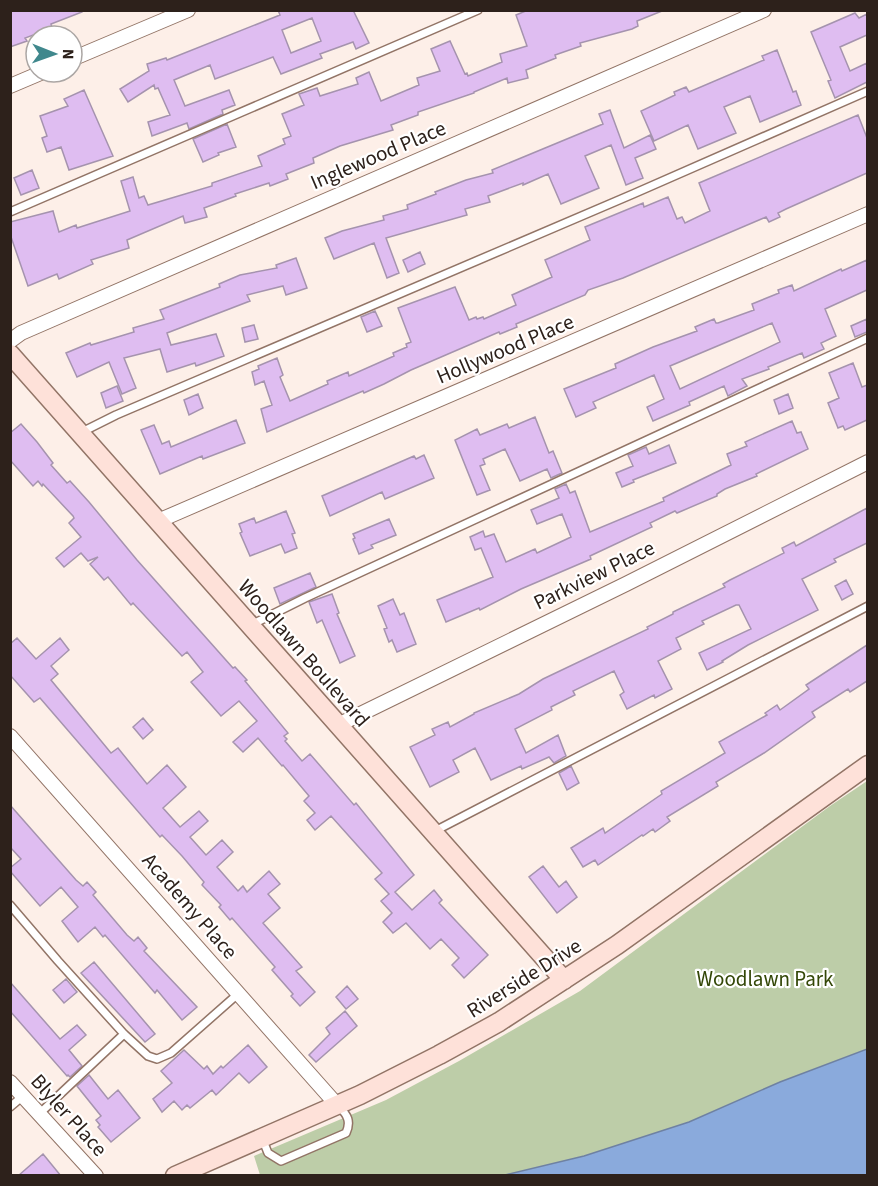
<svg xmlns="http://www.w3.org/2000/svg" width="878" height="1186" font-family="'Source Sans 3',sans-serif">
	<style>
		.green { fill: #bdcda8 }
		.water { fill: #8aaadc; stroke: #6e81a2; stroke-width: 1.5 }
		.building { fill: #dfbdf1; stroke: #a593ae; stroke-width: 1.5; fill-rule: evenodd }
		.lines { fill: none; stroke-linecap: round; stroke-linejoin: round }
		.lane-casing { stroke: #927466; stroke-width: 10 }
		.street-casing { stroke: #927466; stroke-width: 16 }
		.secondary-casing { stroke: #927466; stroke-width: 21 }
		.lane { stroke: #fff; stroke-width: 7 }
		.street { stroke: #fff; stroke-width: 14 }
		.secondary { stroke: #fee1d9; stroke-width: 18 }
		.labels { text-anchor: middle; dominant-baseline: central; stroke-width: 4.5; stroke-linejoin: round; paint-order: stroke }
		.street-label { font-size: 21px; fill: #2d211b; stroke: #fff }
		.park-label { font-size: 21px; fill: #334707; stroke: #fff }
	</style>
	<rect width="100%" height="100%" fill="#fdefe8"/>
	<path class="green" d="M867,781V1049L780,1082L689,1122L584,1156L505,1175H260L254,1156L386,1100L459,1061L580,991L830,806Z"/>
	<path class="water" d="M867,1049V1175H505L584,1156L689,1122L780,1082Z"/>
	<path class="building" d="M10,10H82V12L51,24L52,28L25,38L27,41L10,47Z
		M278,10H353L369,43L356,49L353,42L320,54L322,58L281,74L273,57L215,79L210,65L174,80L185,106L229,90L235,105L222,110L223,114L189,129L187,123L152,136L148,122L170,115L158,88L155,89L154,85L128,102L120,89L149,71L147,64L166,58L167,60L280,15ZM312,18L321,41L291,53L282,30Z
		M528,10L662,11L637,21L638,26L632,29L580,43L581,46L555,55L556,58L526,70L528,78L508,83L507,78L474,92V93L418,112V115L391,125L393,130L340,146L313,158L314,163L286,174L288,179L270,186L269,183L235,194L236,196L204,208L207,217L185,223L183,216L127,240L129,248L91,260L93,264L59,279L57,274L28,286L10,234V222L53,211L59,232L76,225L77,228L130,211L121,181L133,177L139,198L144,196L148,205L212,186V183L262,166L258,156L285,144L283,139L291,136L282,114L304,105L299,94L317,88L320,96L358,84L356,78L369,72L381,101L419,85L417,78L440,71L431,49L450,41L465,74L467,73L468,76L502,62L500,54L527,46L516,15Z
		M855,13L859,18L867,14V35L840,47L850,71L867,63V82L835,98L828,81L831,80L811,32Z
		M777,50L793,92L796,91L801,105L760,122L750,96L724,107L736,133L698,149L688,125L654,141L641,111L675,95L674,92L686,87L689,92L764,60L762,56Z
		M84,90L113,156L69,170L61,147L47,152L42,138L47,136L40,116L68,106L64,99Z
		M610,110L624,148L650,135L656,149L635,158L643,178L626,185L611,145L585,156L599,188L561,204L548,174L523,185V183L488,196L490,202L465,209L467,215L386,238L399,273L387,278L374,243L334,259L325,238L342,231L384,220L383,216L408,209L407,205L436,194L435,192L466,180L493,173L492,170L603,124L599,114Z
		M858,115L867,138V173L786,209L778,213L780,217L769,222L766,217L623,278L588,290L585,295L516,324L517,327L500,334L499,332L411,370L384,384L364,393L363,391L267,432L261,409L272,405L264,381L255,385L252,372L259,369L258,366L277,358L283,375L280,377L290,401L328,384L327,381L348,372L349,376L394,356L393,353L407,347L406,344L411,342L398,308L455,287L469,320L476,317L477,319L483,317L484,319L516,305L512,295L552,277L545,260L590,240L585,227L643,203L644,207L668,197L677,219L682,217L685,223L710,211L699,183Z
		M227,124L236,147L218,153L219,155L203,162L193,139Z
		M32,170L39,188L21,195L14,178Z
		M420,252L425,264L408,272L403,260Z
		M296,258L307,288L286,295L283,286L247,295L250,301L167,333L171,345L216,334L224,356L196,366L195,363L167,372L160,349L124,358L136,388L122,394L109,362L77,377L66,353L90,343L91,345L134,332L133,328L164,319L160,310L220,287L219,284L240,275L277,268L276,265Z
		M867,260V290L825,309L836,336L821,343L824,349L804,358L802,353L768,367L769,369L742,379L747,386L728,396L724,386L689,402L690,405L653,421L647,407L664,399L654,375L593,402L596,408L576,417L564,389L616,368L615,364L653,347L697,331L695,327L714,319L716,323H718L754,310L752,304L779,293L778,290L792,285L794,291L841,269L842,271ZM772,323L780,342L680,389L670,366Z
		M375,311L382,326L367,332L361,317Z
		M867,319V332L855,337L851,326Z
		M254,325L258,339L245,342L242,328Z
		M853,363L862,387L867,385V420L845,430L843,426L838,428L828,403L839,398L829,373Z
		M117,386L123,401L106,408L101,393Z
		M198,394L203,408L189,415L184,400Z
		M788,394L793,408L779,414L774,400Z
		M535,417L549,453L553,451L562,473L551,478L547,469L520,481L505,449L483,459L485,464L480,466L490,490L477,495L455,440L477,429L480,435L507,424L509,428Z
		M236,420L245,443L203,459L202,456L160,474L141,430L154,425L162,444L169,441L171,447Z
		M792,421L797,433L801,432L808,449L756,474L757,476L725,489L717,494V496L677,513L675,511L650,523L652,527L590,556L591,559L521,589L480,610L479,608L446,622L437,600L493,577L481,548L475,550L470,537L483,531L485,537L494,534L506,562L535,549L537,553L571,537L562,514L537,524L531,510L559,498L555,489L566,484L570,493L575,491L590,532L664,501L663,498L731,465L727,454L747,446L745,442Z
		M21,424L37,442L53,463L51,465L67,483L70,481L89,502L137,560L233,668L235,667L247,680L245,681L288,733L284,736L287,739L285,741L302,761L310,754L354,805L356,803L414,875L395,892L412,910L434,890L442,900L439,903L488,955L464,978L452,965L459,958L441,939L430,949L406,923L393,933L383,922L392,913L381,901L389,894L375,879L382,873L331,816L315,830L307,820L315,813L304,801L309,796L283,765L282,766L258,738L243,752L233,742L257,721L239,701L221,716L191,682L203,672L187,652L182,656L133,603L131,605L108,577L104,580L90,564L98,557L88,561L81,553L64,567L56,558L81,537L69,523L74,518L73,516L43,484L42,486L38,481L33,486L10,460V433Z
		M669,445L676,463L633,480L634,482L622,487L616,473L633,466L628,455L646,447L649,454Z
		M424,455L434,478L385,499L382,492L330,516L322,496L414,456L416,459Z
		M867,508V543L834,559L836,562L802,579L818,610L748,645L722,661L723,662L707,670L699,653L751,629L739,605H736L702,621L704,624L676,638L681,649L658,661L672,689L655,698L654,695L627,709L620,695L624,692L614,671L573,691L575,695L551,707L552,710L515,729L526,753L558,735L566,756L554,763L549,757L522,769L521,766L491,780L475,748L453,760L459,772L430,787L410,747L435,735L432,729L448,722L450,727L474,714V713L519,694L543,679L648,629L647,627L673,614V612L725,587L723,584L730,580L784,553L782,548L794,542L796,546Z
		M286,511L295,533L292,534L297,548L285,553L281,544L250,556L240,533L242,532L239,524L254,518L256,523Z
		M389,519L396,535L371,545L373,548L359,554L353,539L355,538L353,534Z
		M310,573L316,587L280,604L274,588Z
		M846,580L853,594L842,600L835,586Z
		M332,594L339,613L337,614L355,656L340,663L322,620L317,623L309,602Z
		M393,599L400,615L404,613L416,644L397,652L392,640L389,642L384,629L387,628L378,606Z
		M17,638L36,659L60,638L69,650L51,666L58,674L51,680L111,753L118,748L147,784L167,765L186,787L163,808L180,827L199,811L208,821L190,837L206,855L222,840L233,852L217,867L238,891L243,886L247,892L269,871L280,884L268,894L280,908L263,923L302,967L296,971L315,992L300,1006L291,996L293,994L272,970L275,967L232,918L230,920L219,907L221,905L202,885L204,882L182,856L162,835L160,837L40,698L34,702L10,675V644Z
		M867,645V681L850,692L848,689L812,712L815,717L764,753L716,782L718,786L667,817L670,821L655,832L653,829L643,836L642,835L598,865L595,860L583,867L571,848L603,828L605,833L662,794L661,791L725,753L719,742L767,715L765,713L777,705L780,710L809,689L806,685Z
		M143,718L153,730L143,739L133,727Z
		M571,766L579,783L567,790L559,773Z
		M10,805L76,880L83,886L87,882L96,892L93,895L127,935L134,941L138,937L147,948L144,951L197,1007L182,1020L157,990L155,993L105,935L103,937L95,927L78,942L62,921L78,907L61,887L40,906L10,871V868L21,859L10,847Z
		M543,866L559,887L566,881L577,897L557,913L529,877Z
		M94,962L155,1034L145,1042L81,973Z
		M66,979L77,992L64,1003L53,990Z
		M10,982L60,1039L77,1025L86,1035L69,1050L82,1066L70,1077L68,1075L67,1076L10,1011Z
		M347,986L358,999L346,1009L336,997Z
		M345,1011L357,1026L316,1062L309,1055L330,1034L326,1028Z
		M248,1045L267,1067L249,1083L239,1073L216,1095L212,1090L190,1108L187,1105L182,1110L174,1101L162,1112L153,1099L172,1083L161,1071L184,1050L204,1069L207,1066L213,1074L221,1066L223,1068Z
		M89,1075L108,1099L118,1090L140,1118L111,1142L98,1127L100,1125L96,1120L101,1116L77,1086Z
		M43,1154L61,1176H18Z"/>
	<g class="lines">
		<g class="lane-casing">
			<path id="lane" d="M10,212L478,10
				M82,432L116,415L633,194L868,91
				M253,624L305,598L868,338
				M433,832L868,606
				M10,905L58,961L124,1034L148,1056L157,1059L171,1053L239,993
				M10,1107L23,1096
				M39,1114L124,1034
				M262,1138L268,1153L281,1161L346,1133C351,1122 348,1115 339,1107"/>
		</g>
		<g class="street-casing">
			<path id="street" d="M72,59L188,10
				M10,86L43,72
				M10,341L21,333L764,10
				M158,521L868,214
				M338,725L626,584L868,462
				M10,736L337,1105
				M10,1082L96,1176"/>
		</g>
		<g class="secondary-casing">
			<path id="secondary" d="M10,354L564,980
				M175,1176L360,1095L439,1055L499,1022L617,945L868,765"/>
		</g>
		<use href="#lane" class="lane"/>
		<use href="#street" class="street"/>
		<use href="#secondary" class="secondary"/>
	</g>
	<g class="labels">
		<g class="street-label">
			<text transform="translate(378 155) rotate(-23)">Inglewood Place</text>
			<text transform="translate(505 349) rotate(-23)">Hollywood Place</text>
			<text transform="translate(594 575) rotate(-26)">Parkview Place</text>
			<text transform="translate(304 653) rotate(49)">Woodlawn Boulevard</text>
			<text transform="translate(190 906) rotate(49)">Academy Place</text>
			<text transform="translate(524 978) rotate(-32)">Riverside Drive</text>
			<text transform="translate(69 1115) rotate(48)">Blyler Place</text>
		</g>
		<g class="park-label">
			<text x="765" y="979">Woodlawn Park</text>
		</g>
	</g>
	<rect width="878" height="1186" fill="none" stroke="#2d211b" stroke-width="24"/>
	<g transform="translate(54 54) rotate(91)"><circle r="28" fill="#ffffff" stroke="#aba6a4" stroke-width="1.5"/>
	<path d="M0-4.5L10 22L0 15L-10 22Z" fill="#40888d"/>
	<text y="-9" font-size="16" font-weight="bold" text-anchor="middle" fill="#2d211b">N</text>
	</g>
</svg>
